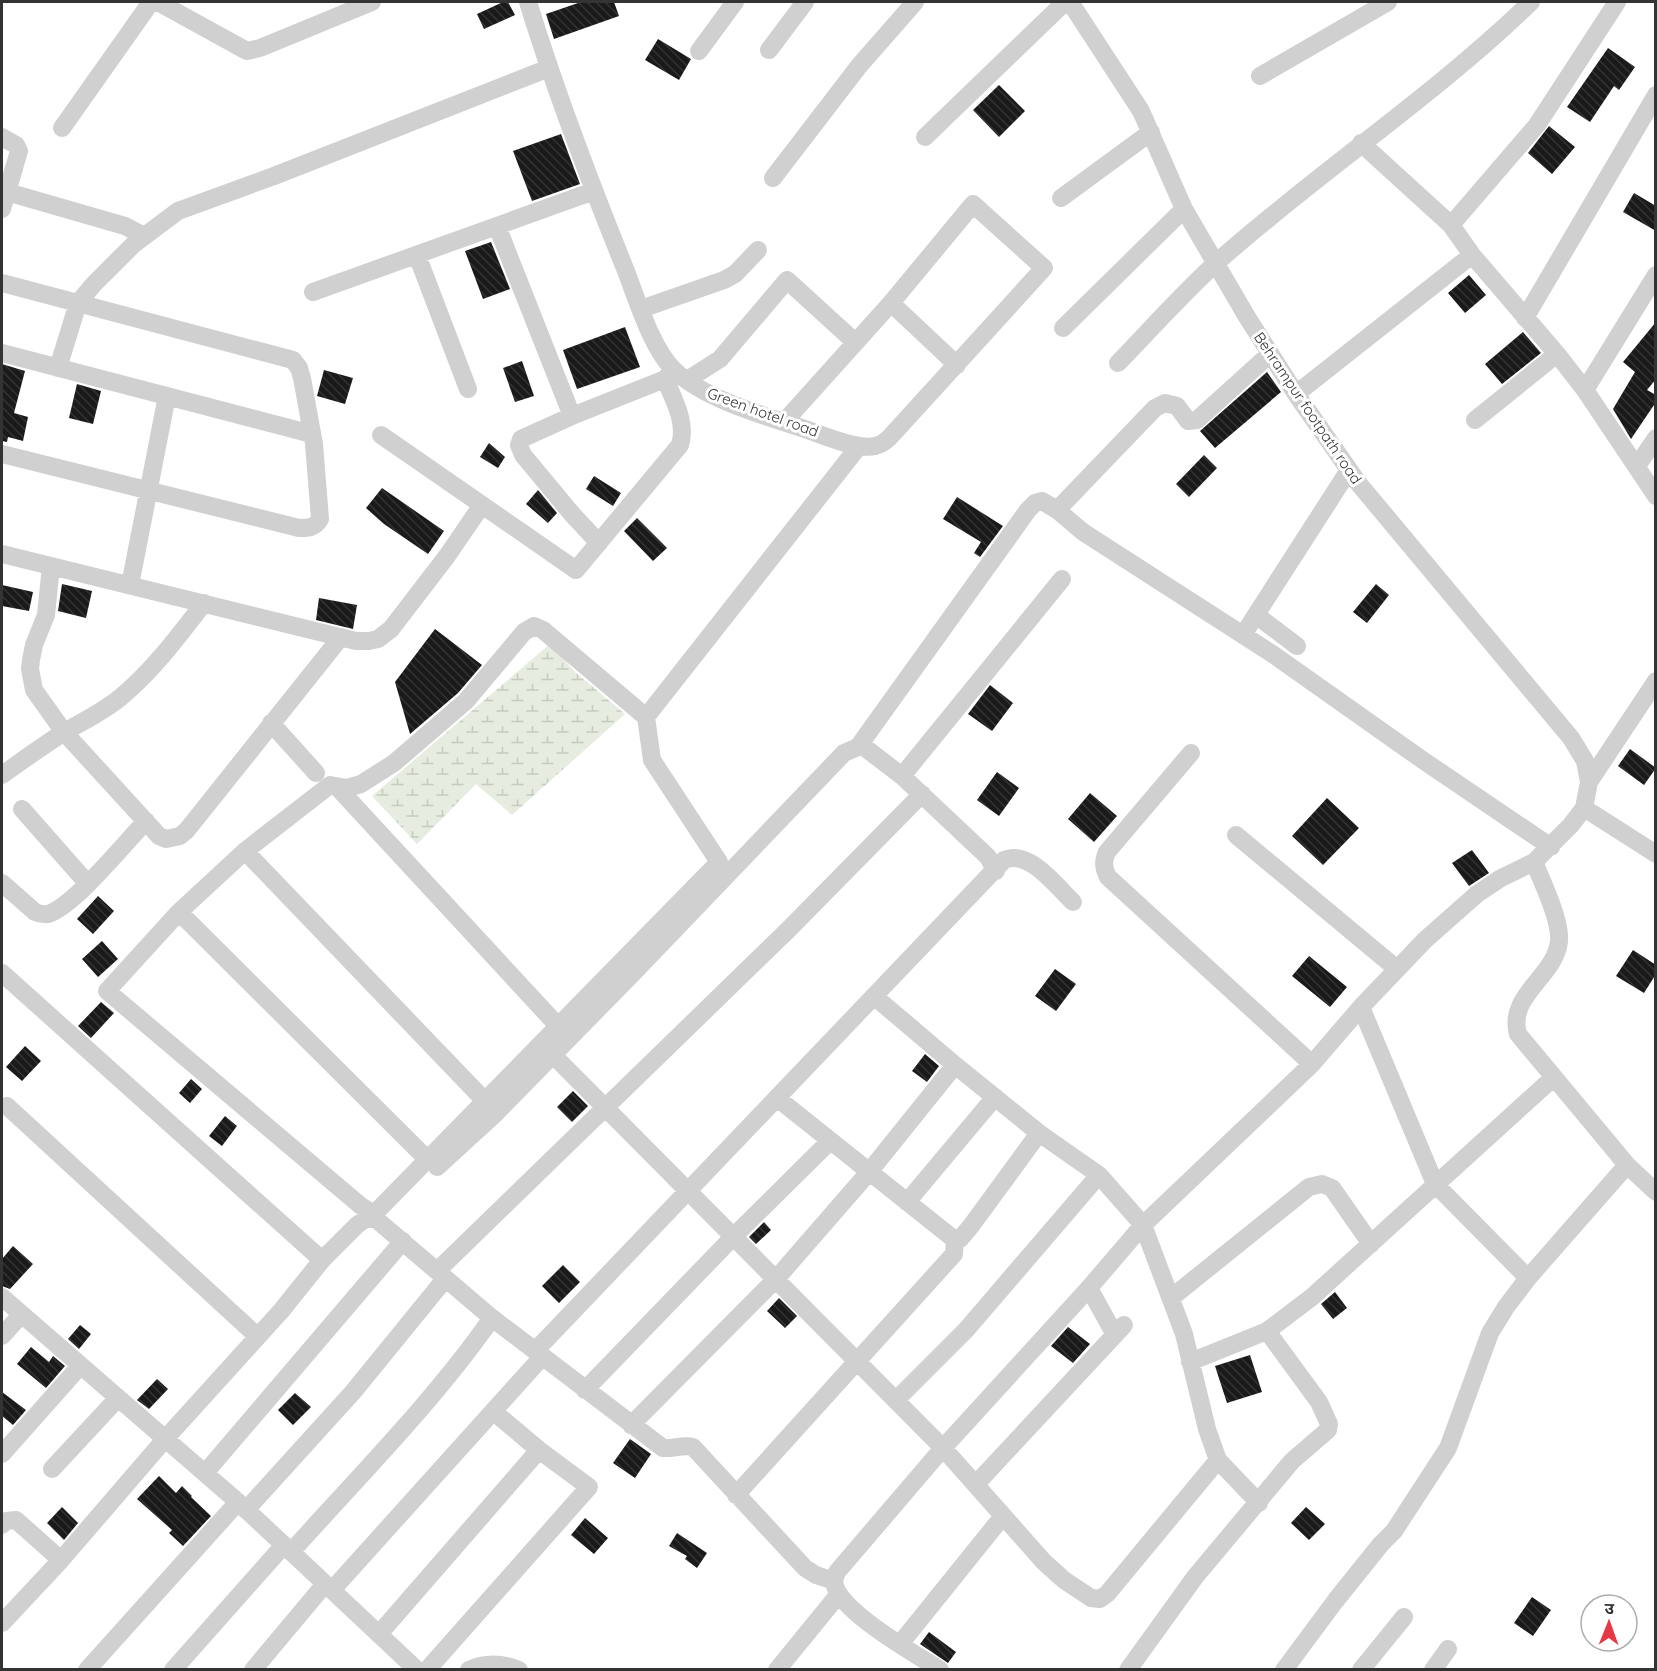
<svg xmlns="http://www.w3.org/2000/svg" width="1657" height="1671" font-family="Quicksand,'Noto Sans Devanagari',sans-serif">
	<style>
		.wetland { fill: url(#wetland-marsh) }
		.building { fill: url(#building-back-hatch) }
		.lines { fill: none; stroke-linecap: round; stroke-linejoin: round }
		.minor { stroke: #d0d0d0; stroke-width: 18 }
		.labels { text-anchor: middle; dominant-baseline: central; stroke-width: 6; stroke-linejoin: round; paint-order: stroke }
		.street-label { font-size: 15px; fill: #333; stroke: #fff }
	</style>
	<defs>
		<pattern id="wetland-marsh" width="20" height="14" patternUnits="userSpaceOnUse" patternTransform="scale(1.5)"><rect width="20" height="14" fill="#e6ecdf"/><path d="M1 5h8M5 5V1M11 12h8M15 12V8" fill="none" stroke="#c6cbc0"/></pattern>
		<pattern id="building-back-hatch" width="6" height="6" patternUnits="userSpaceOnUse" patternTransform="scale(1.5)"><rect width="6" height="6" fill="#1a1a1a"/><path d="M-1 5l2 2M0 0l6 6M5-1l2 2" fill="none" stroke="#333"/></pattern>
	</defs>
	<rect width="100%" height="100%" fill="#fff"/>
	<path class="wetland" d="M550,644L574,671L625,714L512,815L476,784L417,844L372,796Z"/>
	<path class="building" d="M503,2H508L515,15L484,29L477,14Z
		M581,2H614L619,16L554,39L546,14Z
		M658,39L691,59L679,80L645,60Z
		M1608,48L1635,67L1619,90L1614,86L1590,122L1567,107Z
		M999,85L1025,111L999,137L973,110Z
		M1549,126L1575,147L1552,174L1528,153Z
		M561,134L580,184L532,201L513,151Z
		M1634,193L1656,206V231L1623,212Z
		M491,242L510,289L483,299L465,251Z
		M1469,275L1486,295L1465,313L1448,293Z
		M1656,322V379L1647,390L1656,395V402L1631,439L1613,409L1635,372L1623,362Z
		M625,327L640,367L577,389L563,350Z
		M1523,332L1541,353L1502,384L1485,364Z
		M522,361L534,396L515,402L503,368Z
		M2,364L25,371L14,413L28,417L23,441L8,437L7,442L2,441Z
		M324,370L353,378L345,404L317,396Z
		M1267,372L1281,392L1215,448L1200,431Z
		M77,384L101,391L93,424L69,418Z
		M489,443L505,457L498,468L480,457Z
		M1204,455L1217,468L1189,497L1176,484Z
		M594,476L621,493L613,506L586,489Z
		M382,488L444,531L428,554L384,524L366,508Z
		M538,490L557,513L548,523L526,504Z
		M957,497L1003,526L980,557L974,553L981,542L943,519Z
		M637,518L667,548L653,561L624,531Z
		M62,584L92,591L86,618L58,611Z
		M1376,584L1389,595L1367,623L1353,612Z
		M2,585L33,592L29,611L2,606Z
		M319,598L357,605L353,629L316,620Z
		M435,629L482,665L458,693L410,734L395,682Z
		M990,685L1013,703L992,731L968,714Z
		M1630,749L1656,768L1644,785L1618,766Z
		M997,772L1019,788L999,816L977,800Z
		M1090,793L1117,816L1094,842L1068,819Z
		M1327,798L1359,828L1323,865L1292,836Z
		M1472,850L1489,873L1469,886L1452,863Z
		M98,896L114,911L93,934L77,919Z
		M102,941L118,959L98,977L82,959Z
		M1633,950L1656,965V974L1644,993L1616,976Z
		M1309,956L1347,987L1330,1007L1292,976Z
		M1055,969L1076,984L1056,1011L1035,996Z
		M101,1002L114,1013L91,1038L78,1026Z
		M25,1046L41,1061L22,1081L6,1067Z
		M925,1054L939,1066L927,1082L912,1071Z
		M191,1079L202,1089L190,1103L179,1093Z
		M573,1091L588,1106L572,1122L557,1107Z
		M225,1116L237,1126L222,1146L209,1136Z
		M764,1222L771,1230L756,1244L749,1237Z
		M13,1246L33,1264L10,1289L2,1286V1259Z
		M563,1265L580,1282L559,1303L542,1286Z
		M1335,1292L1347,1308L1333,1319L1321,1304Z
		M779,1298L797,1316L785,1328L767,1311Z
		M80,1325L91,1334L79,1349L68,1339Z
		M1068,1327L1090,1344L1073,1363L1051,1346Z
		M31,1347L49,1362L53,1356L65,1366L46,1388L17,1364Z
		M1250,1355L1262,1392L1227,1403L1215,1366Z
		M157,1379L168,1389L149,1409L137,1400Z
		M2,1392L26,1410L13,1425L2,1416Z
		M295,1393L311,1407L293,1425L278,1410Z
		M630,1439L651,1454L635,1478L613,1463Z
		M159,1476L176,1493L182,1486L192,1496L191,1497L211,1516L183,1546L169,1533L172,1530L137,1499Z
		M62,1507L78,1523L64,1540L47,1523Z
		M1306,1507L1325,1524L1309,1540L1291,1523Z
		M585,1518L608,1538L594,1554L571,1535Z
		M677,1533L707,1553L697,1568L685,1559L687,1556L669,1546Z
		M1532,1597L1551,1610L1533,1636L1514,1623Z
		M929,1632L956,1652L948,1663L920,1644Z"/>
	<g class="lines">
		<path class="minor" d="M158,2L247,51L260,48L372,2
			M528,2C556,93 590,182 626,271C637,300 652,348 673,369C703,399 765,416 805,429C822,435 857,450 875,446C881,445 886,441 890,437L1044,268L973,204L891,303L784,422
			M1070,2L1141,111L1184,209L1247,317L1296,394L1359,484L1571,738L1585,761L1589,782
			M769,50L805,2
			M699,51L735,2
			M1260,76L1388,2
			M62,128L151,2
			M2,137L16,145L19,151L2,209
			M925,137L1065,2
			M1361,143L1451,225L1472,255L1557,354L1585,390L1656,496
			M773,178L859,66L915,2
			M7,192L125,226L144,236
			M1061,198L1151,132
			M1451,225L1537,125L1617,2
			M497,226L572,416
			M417,255L468,389
			M2,283L293,360L299,368L302,378L314,444L320,519C315,528 308,528 299,528L2,454
			M313,292L594,191
			M891,303L957,365
			M641,309L724,280L735,274L758,250
			M1525,318L1656,95
			M1063,328L1184,209
			M2,353L312,434
			M1118,363C1150,330 1182,294 1216,263C1318,172 1433,97 1531,2
			M58,368L78,303L93,285L134,244L178,211L274,176L549,68
			M687,380L720,359L787,280L855,342
			M1585,390L1656,275
			M1296,394L1472,255
			M1475,420L1557,354
			M381,435L576,570L680,445C687,423 674,400 665,379
			M1637,466L1656,438
			M1057,510L1155,408L1165,403L1177,406L1188,421L1197,420L1270,354
			M599,543L572,514L523,455L519,445L521,439L572,416L665,379L672,371
			M2,554L356,641H369L378,639L391,629L447,556L482,505
			M51,566L46,615L34,645L31,660L30,669L34,690L64,732L159,836L166,839L180,836L187,830L341,637
			M130,585L167,396
			M1256,615L1297,646
			M534,626L543,630L646,717L652,760L719,862L377,1211L372,1213L361,1206L107,991L179,912L245,851L330,785L347,788L361,784L394,763L466,701L524,632Z
			M1243,635L1349,470
			M646,717L859,446
			M271,723L316,773
			M858,747L1028,510L1035,503L1042,501L1057,510L1083,532L1274,655L1424,761L1551,847
			M1191,753L1107,852C1103,861 1103,867 1108,877L1312,1064
			M2,775C22,761 42,746 63,733C83,721 103,712 121,697C153,670 178,637 204,603
			M902,776L1062,579
			M338,788L558,1026
			M1584,808L1656,854
			M22,809L88,884
			M1236,835L1397,969
			M245,851L485,1101
			M1534,862C1542,881 1561,921 1559,941C1556,976 1507,995 1518,1034L1627,1165L1656,1192
			M2,883L35,912C40,914 44,915 48,914C73,907 126,842 146,821
			M179,912L428,1160
			M2,973L322,1260
			M875,997L955,1065L1039,1133L1099,1175L1143,1225L1184,1334L1207,1429L1218,1460L1259,1503
			M1361,1007L1435,1184L1528,1278
			M553,1055L943,1448L1044,1562L1064,1580L1091,1598L1100,1599L1107,1594L1218,1460
			M7,1106L257,1336
			M437,1167L496,1113L639,967L844,753L858,747H864L902,776L988,857L996,871
			M907,1202L995,1097
			M955,1240L960,1239L971,1226L1039,1133
			M437,1271L789,929L922,794
			M1089,1288L1115,1335
			M2,1297L238,1502L417,1670
			M1171,1298L1309,1187L1322,1184L1332,1188L1371,1244
			M2,1336L21,1315
			M535,1351L1004,860C1029,849 1056,886 1073,902
			M1190,1362L1267,1331L1312,1297L1553,1078
			M585,1390L734,1236L830,1141
			M896,1400L966,1330L1099,1175
			M631,1425L776,1279L869,1172L955,1065
			M2,1454L80,1366
			M52,1469L118,1398
			M205,1473L403,1241
			M976,1484L1124,1325
			M736,1495L954,1254L955,1240L777,1098
			M246,1510L353,1392L445,1279
			M2,1525L6,1521L16,1520L61,1560
			M291,1552C360,1475 433,1402 492,1318
			M332,1590L542,1357
			M2,1623L61,1560L166,1438L281,1311L322,1260L357,1225L367,1218L377,1220L492,1318L663,1448C674,1449 683,1444 693,1447L805,1568L816,1575L834,1581
			M379,1634L539,1450
			M900,1644L1003,1516
			M87,1670L238,1502
			M173,1670L284,1545
			M253,1670L325,1584
			M427,1670L589,1487L539,1450L494,1412
			M469,1670C486,1662 502,1663 519,1670
			M777,1670L839,1594
			M940,1670C914,1653 844,1614 835,1586C833,1581 835,1577 837,1572L943,1448L1089,1288L1143,1225L1312,1064L1361,1007L1425,940L1477,894L1501,878L1534,862L1571,825L1584,808L1589,782L1656,681
			M1128,1670L1195,1577L1292,1461L1328,1430L1329,1424L1319,1402L1267,1331
			M1284,1670L1336,1600L1381,1544L1394,1531L1448,1448L1490,1333L1506,1307L1528,1278L1627,1165
			M1361,1670L1404,1617
			M1433,1670L1448,1649"/>
	</g>
	<g class="labels">
		<g class="street-label">
			<text transform="translate(1308 408) rotate(56)">Behrampur footpath road</text>
			<text transform="translate(763 412) rotate(20)">Green hotel road</text>
		</g>
	</g>
	<rect width="1657" height="1671" fill="none" stroke="#333333" stroke-width="6"/>
	<g transform="translate(1609 1623) rotate(1)"><circle r="28" fill="#ffffff" stroke="#adadad" stroke-width="1.5"/>
	<path d="M0-4.5L10 22L0 15L-10 22Z" fill="#e63946"/>
	<text y="-9" font-size="16" font-weight="bold" text-anchor="middle" fill="#333333">उ</text>
	</g>
</svg>
